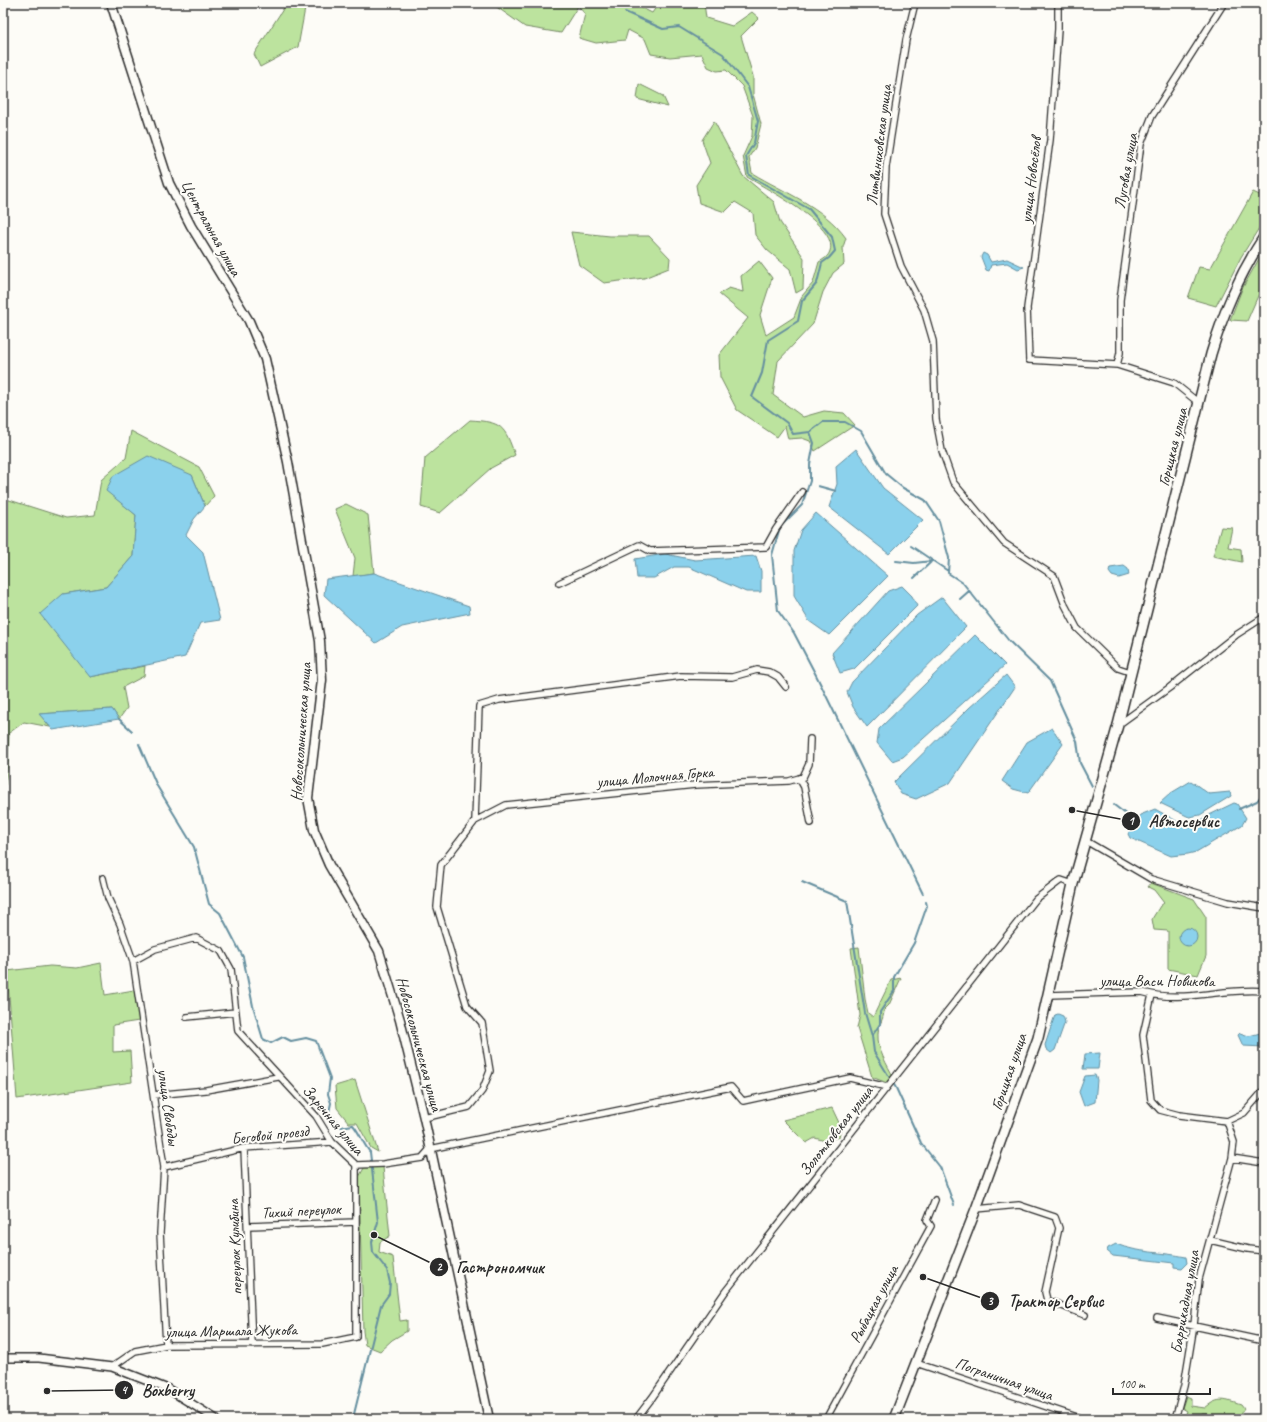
<svg xmlns="http://www.w3.org/2000/svg" width="1267" height="1422" font-family="Caveat,sans-serif">
	<style>
		.green { fill: #bce39e; stroke: #748764 }
		.water { fill: #8bd1ec; stroke: #658f9f }
		.lines { fill: none; stroke-linecap: round; stroke-linejoin: round }
		.stream { stroke: #658f9f; stroke-width: 2 }
		.minor-casing { stroke: #2b2b2b; stroke-width: 8 }
		.tertiary-casing { stroke: #2b2b2b; stroke-width: 10 }
		.secondary-casing { stroke: #2b2b2b; stroke-width: 11 }
		.primary-casing { stroke: #2b2b2b; stroke-width: 12 }
		.minor { stroke: #fdfcf7; stroke-width: 5.5 }
		.tertiary { stroke: #fdfcf7; stroke-width: 7 }
		.secondary { stroke: #fdfcf7; stroke-width: 8 }
		.primary { stroke: #fdfcf7; stroke-width: 9 }
		.labels { text-anchor: middle; dominant-baseline: central; stroke-width: 4; stroke-linejoin: round; paint-order: stroke }
		.street-label { font-size: 16px; fill: #2b2b2b; stroke: #fdfcf7 }
		.leader { fill: none; stroke: #2b2b2b; stroke-width: 1.5 }
		.callout-dot { fill: #2b2b2b; stroke: #fdfcf7; stroke-width: 1.5 }
		.mark-label { font-size: 12px; text-anchor: middle; font-weight: bold; fill: #fff }
		.callout-label { font-size: 17px; text-anchor: middle; font-weight: bold; fill: #2b2b2b; stroke: #fdfcf7; stroke-width: 4; stroke-linejoin: round; paint-order: stroke }
	</style>
	<rect width="100%" height="100%" fill="#fdfcf7"/>
	<filter id="ink" filterUnits="userSpaceOnUse"><feTurbulence type="fractalNoise" baseFrequency=".025" numOctaves="2"/><feDisplacementMap in="SourceGraphic" scale="8" xChannelSelector="R" yChannelSelector="G"/><feConvolveMatrix kernelMatrix="1 2 1 2 8 2 1 2 1" color-interpolation-filters="sRGB"/></filter>
	<g filter="url(#ink)">
		<path class="green" d="M287,3H306L298,47L260,67L254,54Z
			M491,3H632L652,13L659,3H704L706,18L732,26L752,12L759,18L741,36L753,76V94L761,124L755,148L749,157L752,173C785,193 823,206 846,238L843,247L844,264L833,273L823,292L813,324L778,361L773,395L803,417L824,411L844,413L855,425L815,451L810,441L802,438L788,439L785,426L777,437L737,410L720,377L719,355L748,318L719,294L729,288L743,292L741,276L759,261L772,278L760,315L766,335L794,317L802,296L813,283L819,262C824,259 828,257 830,251C839,226 765,188 747,177L743,156L752,136L753,116L742,86L726,70L717,71L708,67L702,54L670,57L651,54L645,39L628,30L625,40L596,43L579,38L585,14L578,6L561,33L525,27Z
			M639,84L663,96L668,107L637,99Z
			M714,121L743,176L774,202L780,222L804,258L803,289L796,293L790,269L767,250L755,235L753,213L735,202L725,212L699,203L696,185L710,163L702,140Z
			M1253,192L1264,197V220L1241,257L1216,306L1188,298L1199,267L1210,269Z
			M571,232L610,236H649L670,258L669,268L644,278L604,283L579,265Z
			M1264,250V282L1247,321L1230,320L1242,289Z
			M470,420C503,422 504,426 515,455L491,468L440,513L421,507L425,458Z
			M131,431L199,467L214,496L205,506L192,475L107,491L136,515L133,556L106,587L63,594L90,677L145,666L144,676L123,687L127,708L119,719L112,709L40,714L50,727L24,722L9,733L8,763L5,785H3V498L66,518L95,515L101,480L126,458Z
			M346,504L368,515L374,573L353,576L355,558L335,509Z
			M1221,527L1232,528L1228,547L1241,549L1242,562L1213,556Z
			M1151,883L1194,899L1206,917V956L1198,975L1168,969V931L1154,930L1152,919L1160,906L1164,903L1154,890L1148,887Z
			M859,947L865,999L868,1013L873,1017L891,980L901,978L889,1005L884,1010C884,1019 878,1026 878,1034C877,1050 887,1064 894,1078L887,1083L872,1077L857,1028L860,1015L851,948Z
			M101,963L105,995L134,990L139,1021L113,1025V1052L130,1051L132,1082L17,1099L7,971L50,966L77,968Z
			M355,1080L378,1152L371,1148L357,1123H349L337,1108L335,1086Z
			M832,1108L841,1127L839,1137L825,1141L815,1138L806,1143L783,1120Z
			M383,1167L390,1236L380,1242L379,1252L393,1257L400,1321L407,1320V1331L392,1340L380,1351L365,1345L363,1331L359,1177L364,1168Z
			M1186,1396L1191,1398V1406L1205,1408C1219,1396 1225,1400 1241,1405L1244,1409L1237,1419H1215L1208,1414H1202L1200,1419H1178L1179,1415L1185,1416L1187,1411L1182,1408Z"/>
		<path class="water" d="M983,253L987,255L991,262L1007,259L1024,267L1018,269L1007,263L991,265L989,271L986,270L981,257Z
			M856,449L883,488L923,520L889,554L829,507L837,484L836,466Z
			M148,456L192,475L205,506L194,519L186,535L203,552L220,620L200,623L185,657L90,677L40,614L63,594L106,587L133,556L136,515L106,491L113,476Z
			M816,513L888,576L829,635L809,621L794,596V551L801,530Z
			M665,554L695,560L756,556L761,571V592H746L689,567H674L654,578H637L635,559Z
			M1124,566L1128,569L1129,575L1119,578L1112,576L1109,572L1110,568Z
			M374,573L469,606L470,613L402,627L376,643L324,595L326,579Z
			M902,586L912,596L917,606L854,669L840,673L832,653L888,591Z
			M942,597L966,627L867,727L853,707L847,692L852,682L917,615Z
			M975,635L1005,665L903,757L892,761L877,743L879,729Z
			M1006,675L1015,687L950,783L916,799L901,794L894,782L969,708Z
			M112,709L119,719L53,730L39,714Z
			M1052,728L1063,744L1028,793L1013,789L1002,781L1027,742Z
			M1191,781L1209,794L1230,792L1231,796L1200,815L1189,817L1160,803L1171,793Z
			M1234,803L1237,804L1246,818L1242,825L1196,852L1188,854L1171,856L1130,838L1128,834L1140,815L1155,809L1189,828L1195,826L1203,818Z
			M1179 937a9 9 0 1 1 18 0a9 9 0 1 1-18 0Z
			M1058,1014L1063,1016L1065,1022L1055,1050L1051,1053L1046,1049L1045,1045L1055,1015Z
			M1264,1032V1047L1243,1046L1238,1035L1240,1033L1249,1036Z
			M1100,1053L1098,1069H1083L1085,1054Z
			M1095,1075L1097,1080L1095,1102L1084,1106L1079,1092L1085,1076Z
			M1116,1244C1138,1253 1163,1252 1186,1257L1187,1263L1182,1268L1174,1267V1263L1113,1256L1107,1251L1108,1248Z"/>
		<g class="lines">
			<path class="stream" d="M625,12L663,29L679,27L723,54L748,87L758,121L754,143L746,156L749,175L809,209L832,237L835,251L829,258L822,263L817,283L802,301L798,321L768,340L762,373L752,397L787,423L793,434L810,432L823,422H845L861,431L886,474L903,488L925,500L939,521L949,558L948,573L963,583L1009,641L1050,681L1077,741L1080,763L1092,786
				M810,432L814,443L810,464V481L802,505L780,527L772,555L778,611L794,633L817,677L923,894
				M818,486L836,491
				M911,546L948,571
				M896,561L914,563L932,561
				M914,578L931,562
				M960,599L969,591
				M119,719L132,731
				M139,744L157,786L194,847L209,904L220,913L243,957L253,1006L263,1039L271,1043L283,1037L291,1041L306,1038L316,1041L330,1078L328,1094L331,1103L329,1112L341,1127L353,1125C360,1133 363,1144 370,1152L378,1222L372,1242L373,1252L387,1270L390,1283L389,1294L381,1305L354,1414L356,1419
				M1114,805L1127,815L1139,820
				M1239,809L1257,801L1264,792
				M802,882L847,901L865,1013L872,1036
				M926,902L927,906L914,943L894,977V991L880,1012V1024L872,1036L874,1052L896,1088L921,1143L940,1167L954,1205"/>
			<g class="minor-casing">
				<path id="minor" d="M915,3L906,40L886,167L884,214L901,266L924,310L933,341L936,419L942,451L953,482L1004,543L1054,576L1065,605L1077,628L1118,668L1130,672
					M1058,3V29L1050,140L1027,308L1029,360L1117,365L1174,383L1199,403
					M1117,365L1120,353V300L1141,144L1152,116L1224,3
					M559,583L639,545L650,551L766,547L776,529L802,492
					M1118,725L1169,688L1236,635L1264,617
					M799,778L804,787L811,823
					M475,821L506,805L695,785L789,781L803,777L809,764L810,739
					M1086,841L1151,879L1228,902L1264,908
					M103,878L108,898L120,924L133,961L164,1167L160,1233L166,1345
					M1049,995L1142,992C1182,1004 1224,987 1264,991
					M1152,995L1143,1035L1151,1100L1160,1110L1179,1115L1227,1121
					M187,1017L236,1012
					M154,1095L206,1090L278,1077
					M424,1118L469,1107L482,1091L490,1071L482,1023L467,1006L437,907L441,865L475,821L479,706L499,700L681,676L732,677L757,670L769,672L778,677L786,687
					M1227,1121L1244,1113L1264,1090
					M244,1148L252,1345
					M1232,1158L1264,1163
					M356,1165L383,1164L422,1158L430,1149L731,1087L743,1101L850,1078L887,1087
					M164,1167L244,1148L332,1142
					M976,1209L1019,1205L1055,1217L1059,1228L1045,1292L1047,1300L1085,1315
					M248,1226L356,1222
					M1210,1240L1248,1249L1264,1251
					M1157,1318L1264,1341
					M916,1363L1083,1419
					M112,1367L135,1351L166,1345L322,1344L356,1337V1165L332,1142L316,1116L238,1031L231,969L221,951L196,938L155,949L133,961
					M636,1419L652,1398L725,1292L1036,899L1061,880L1073,884
					M826,1419L931,1226L927,1220L935,1200
					M1175,1419L1184,1386L1194,1325L1199,1279L1232,1158L1234,1142L1227,1121"/>
			</g>
			<g class="tertiary-casing">
				<path id="tertiary" d="M3,1358H39L112,1367L168,1389L216,1419"/>
			</g>
			<g class="secondary-casing">
				<path id="secondary" d="M111,3L169,183L191,226L249,321L265,359L288,462L320,641L322,680L308,798L314,830L329,865L379,951L400,1020L424,1118L489,1419"/>
			</g>
			<g class="primary-casing">
				<path id="primary" d="M894,1419L976,1209L1038,1038L1073,884L1118,725L1211,354C1224,311 1239,275 1264,237"/>
			</g>
			<use href="#minor" class="minor"/>
			<use href="#tertiary" class="tertiary"/>
			<use href="#secondary" class="secondary"/>
			<use href="#primary" class="primary"/>
		</g>
	</g>
	<g class="labels">
		<g class="street-label">
			<text transform="translate(879 145) rotate(-83)">Литвиниховская улица</text>
			<text transform="translate(1126 171) rotate(-80)">Луговая улица</text>
			<text transform="translate(1031 180) rotate(-83)">улица Новосёлов</text>
			<text transform="translate(211 228) rotate(61)">Центральная улица</text>
			<text transform="translate(1173 447) rotate(-76)">Горицкая улица</text>
			<text transform="translate(301 732) rotate(-86)">Новосокольническая улица</text>
			<text transform="translate(655 777) rotate(-5)">улица Молочная Горка</text>
			<text x="1157" y="981">улица Васи Новикова</text>
			<text transform="translate(419 1044) rotate(75)">Новосокольническая улица</text>
			<text transform="translate(1009 1072) rotate(-71)">Горицкая улица</text>
			<text transform="translate(168 1107) rotate(82)">улица Свободы</text>
			<text transform="translate(333 1120) rotate(50)">Заречная улица</text>
			<text transform="translate(836 1131) rotate(-52)">Золотковская улица</text>
			<text transform="translate(270 1135) rotate(-6)">Беговой проезд</text>
			<text transform="translate(301 1211) rotate(-3)">Тихий переулок</text>
			<text transform="translate(235 1247) rotate(-92)">переулок Кулибина</text>
			<text transform="translate(1185 1302) rotate(-80)">Баррикадная улица</text>
			<text transform="translate(874 1304) rotate(-62)">Рыбацкая улица</text>
			<text transform="translate(231 1331) rotate(-1)">улица Маршала Жукова</text>
			<text transform="translate(1004 1379) rotate(19)">Пограничная улица</text>
		</g>
	</g>
	<path class="leader" d="M1072 810L1131 821M374 1235L439 1267M923 1277L990 1301M47 1391L124 1390"/>
	<g class="callout-dot">
		<circle cx="1072" cy="810" r="4"/>
		<circle cx="374" cy="1235" r="4"/>
		<circle cx="923" cy="1277" r="4"/>
		<circle cx="47" cy="1391" r="4"/>
		<circle cx="1131" cy="821" r="10"/>
		<circle cx="439" cy="1267" r="10"/>
		<circle cx="990" cy="1301" r="10"/>
		<circle cx="124" cy="1390" r="10"/>
	</g>
	<g class="mark-label">
		<text x="1131" y="825">1</text>
		<text x="439" y="1271">2</text>
		<text x="990" y="1305">3</text>
		<text x="124" y="1394">4</text>
	</g>
	<g class="callout-label">
		<text x="1184" y="827">Автосервис</text>
		<text x="500" y="1273">Гастрономчик</text>
		<text x="1056" y="1307">Трактор Сервис</text>
		<text x="168" y="1396">Boxberry</text>
	</g>
	<rect width="1267" height="1422" fill="none" stroke="#fdfcf7" stroke-width="16"/>
	<rect x="8" y="8" width="1251" height="1406" fill="none" stroke="#2b2b2b" stroke-width="1.5" filter="url(#ink)"/>
	<path d="M1113 1388v6h97v-6" fill="none" stroke="#2b2b2b" stroke-width="2"/>
	<text x="1119" y="1388" font-size="12" fill="#2b2b2b" stroke="#fdfcf7" stroke-width="3" paint-order="stroke">100 m</text>
</svg>
